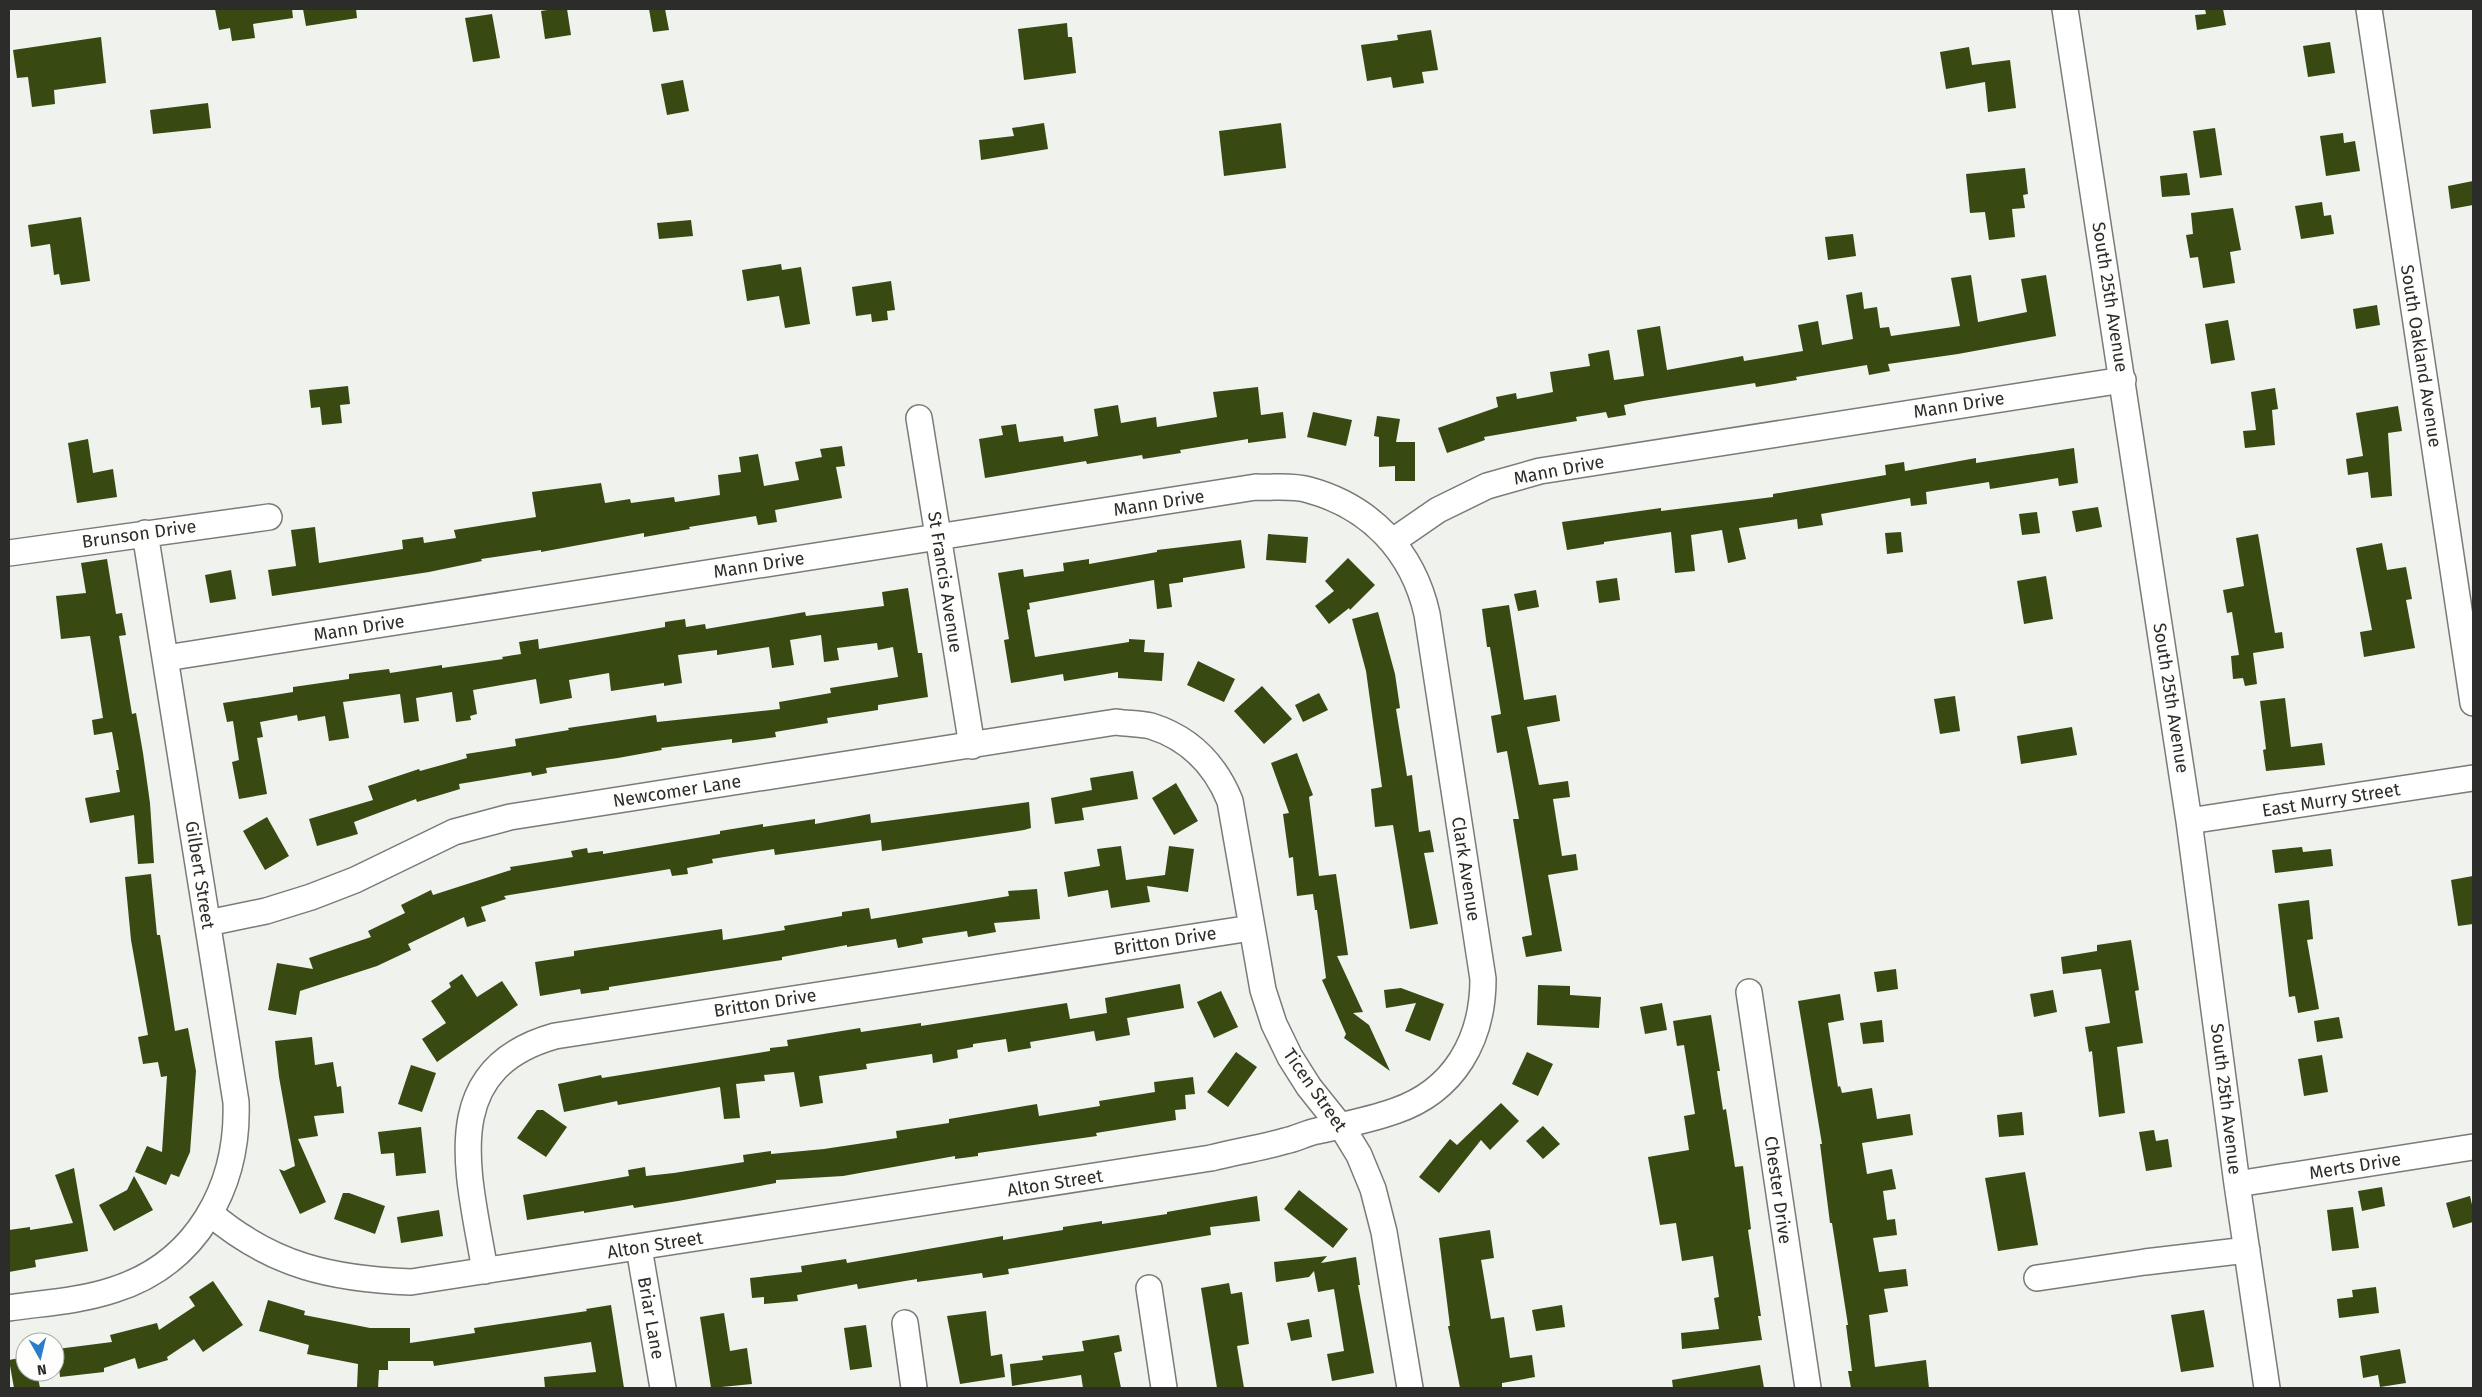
<svg xmlns="http://www.w3.org/2000/svg" width="2482" height="1397" font-family="'Fira Sans',sans-serif">
	<style>
		.building { fill: #384912 }
		.lines { fill: none; stroke-linecap: round; stroke-linejoin: round }
		.minor-casing { stroke: #797b76; stroke-width: 28 }
		.minor { stroke: #fff; stroke-width: 25 }
		.labels { text-anchor: middle; dominant-baseline: central; stroke-width: 5; stroke-linejoin: round; paint-order: stroke }
		.street-label { font-size: 18px; fill: #2c2d2b; stroke: #fefffd }
	</style>
	<rect width="100%" height="100%" fill="#f0f2ed"/>
	<path class="building" d="M215,9H292L293,18L253,24L255,38L232,41L230,28L219,30Z
		M303,9H356L357,18L306,26Z
		M554,9H567L571,35L545,39L541,11Z
		M649,9H665L669,30L653,32Z
		M2205,9H2223L2226,25L2197,30L2195,15L2206,14Z
		M492,14L500,58L473,62L465,18Z
		M1067,23L1068,37H1072L1076,73L1024,80L1018,29Z
		M1431,30L1438,70L1422,72L1424,83L1393,88L1391,77L1367,81L1361,45L1398,40L1397,35Z
		M101,37L106,83L54,90L55,104L32,107L28,77L17,78L13,50Z
		M2330,42L2335,73L2308,77L2303,46Z
		M1969,47L1972,65L2010,60L2016,108L1988,112L1985,82L1946,89L1940,52Z
		M683,80L689,111L667,115L661,84Z
		M208,103L211,128L153,134L150,110Z
		M1044,123L1048,149L981,160L979,140L1014,136L1012,128Z
		M1281,123L1286,168L1224,176L1219,131Z
		M2215,128L2222,175L2200,178L2193,131Z
		M2343,133L2344,143L2355,141L2360,171L2326,176L2320,136Z
		M2025,168L2028,194L2023,195L2025,208L2012,209L2015,237L1989,240L1985,212L1970,213L1966,174Z
		M2187,173L2190,195L2162,197L2160,176Z
		M2473,181V205L2451,209L2448,186Z
		M2322,202L2324,216L2331,215L2334,234L2301,239L2295,206Z
		M2233,208L2241,250L2230,252L2235,283L2203,288L2198,257L2190,258L2186,235L2193,234L2191,213Z
		M81,217L90,281L61,285L59,274L54,275L50,244L31,247L28,225Z
		M691,220L693,236L659,239L657,223Z
		M1853,234L1856,256L1828,260L1825,237Z
		M781,264L782,270L801,267L810,324L785,328L779,296L747,301L742,270Z
		M1971,275L1978,322L2027,312L2021,279L2046,275L2056,336L1958,354L1888,364L1890,371L1869,375L1867,365L1796,377L1797,380L1756,387L1755,383L1643,401L1624,405L1626,415L1608,418L1606,412L1576,417L1577,421L1484,437L1485,440L1447,453L1438,428L1498,407L1496,397L1516,393L1517,399L1553,392L1550,372L1590,366L1588,354L1609,350L1614,380L1644,376L1637,330L1660,326L1667,370L1743,356L1744,361L1803,351L1798,325L1818,321L1822,345L1853,339L1846,295L1862,292L1864,309L1877,307L1880,328L1889,327L1891,336L1960,326L1951,278Z
		M891,281L895,310L887,311L888,320L872,322L871,314L856,316L852,287Z
		M2377,305L2380,325L2356,329L2353,309Z
		M2228,320L2235,360L2211,364L2205,324Z
		M348,386L350,404L340,405L342,423L322,425L320,407L311,408L309,390Z
		M1258,387L1261,415L1283,412L1286,438L1248,443V439L1180,450L1181,453L1143,459L1142,455L1087,464L1086,461L985,478L979,439L1003,435L1001,426L1016,424L1019,442L1063,436L1064,442L1098,436L1094,409L1118,405L1121,423L1156,417L1157,427L1217,417L1213,392Z
		M2275,388L2278,409L2272,410L2275,445L2245,448L2243,431L2256,430L2251,392Z
		M2398,406L2402,431L2388,433L2392,496L2371,498L2368,472L2348,475L2346,459L2363,456L2356,413Z
		M1313,412L1352,420L1346,446L1307,437Z
		M1377,416L1400,419L1396,442H1415V481H1395V466L1379,467V437L1374,436Z
		M88,439L93,473L113,469L117,497L77,503L68,443Z
		M842,446L845,466L836,467L842,498L775,510L777,522L758,525L756,516L689,527L690,529L644,537V533L541,552V550L481,559L482,561L429,572L272,596L268,570L296,566L291,530L315,527L319,563L403,549L402,540L423,537L424,543L456,538L454,530L536,517L532,492L601,483L605,503L630,499L631,503L674,497L675,502L720,495L718,475L741,472L739,457L758,454L764,486L799,480L795,462L822,457L820,449Z
		M2074,448L2078,483L2059,486L2058,478L1990,489L1989,482L1926,492L1927,504L1911,506L1910,498L1821,514L1823,525L1798,529L1797,519L1739,528L1746,559L1728,563L1722,530L1691,535L1695,571L1675,573L1671,532L1604,542V544L1567,550L1562,522L1661,508V511L1773,497V494L1886,475L1885,465L1904,462L1905,471L1976,458V463Z
		M2098,507L2102,527L2076,532L2072,511Z
		M2037,512L2040,533L2022,535L2019,514Z
		M1901,532L1903,552L1887,554L1885,533Z
		M1268,534L1308,537L1306,563L1266,560Z
		M2258,534L2275,633L2282,632L2284,648L2253,653L2257,684L2245,686L2243,678L2233,679L2231,656L2239,655L2232,612L2227,613L2223,590L2244,586L2236,538Z
		M1241,540L1245,568L1183,578V582L1169,584L1172,607L1157,609L1154,580L1029,603L1030,609L1027,610L1035,657L1129,642V639L1145,640L1144,652L1164,653L1162,681L1118,678V672L1064,681L1063,674L1011,683L1004,640L1009,639L998,573L1023,569L1024,577L1064,571L1063,563L1089,559V564L1157,552V550Z
		M2382,543L2387,570L2406,567L2412,599L2406,600L2415,648L2364,657L2360,632L2372,630L2356,548Z
		M1348,558L1375,585L1350,610L1349,608L1329,624L1315,606L1334,591L1325,581Z
		M107,559L116,614L122,613L126,635L119,636L132,714L136,713L143,753L150,803L154,863L138,864L134,815L90,823L85,798L120,792L116,770H119L112,732L94,735L92,720L103,718L90,636L61,639L56,596L86,593L81,563Z
		M231,570L236,599L210,603L205,575Z
		M2046,576L2053,619L2024,624L2017,581Z
		M1617,578L1620,600L1599,603L1596,581Z
		M908,588L918,653H922L928,697L878,705V710L827,718L828,723L775,732L776,737L732,743V739L661,748L662,750L618,758L546,768L547,773L532,776L531,772L459,784L460,789L417,802L416,799L354,822L358,834L317,846L309,819L373,800L368,786L419,769L420,771L467,758L466,754L516,746L515,739L569,730L568,728L656,715L657,722L780,709L779,702L831,693L830,688L898,677L893,647L878,650L877,643L837,648L839,660L824,662L821,635L790,640L794,665L772,668L769,647L717,655V650L678,655L682,683L664,686V683L611,691L609,673L569,680L572,698L540,704L536,679L473,690L477,714L470,716L471,720L456,722L452,692L416,698L419,721L404,723L400,694L343,702L349,738L329,741L325,716L298,721L297,715L260,722L263,737L257,738L267,794L239,799L232,762L239,760L233,721L227,722L223,703L293,692V687L349,679V674L389,669L390,673L442,665V668L503,659L502,657L521,654L519,642L538,639L539,649L665,627V622L685,619L686,627L705,624L706,629L805,612L806,616L884,606L882,592Z
		M1536,590L1539,607L1518,611L1514,594Z
		M1509,605L1524,700L1556,695L1560,721L1527,727L1539,785L1568,781L1570,797L1553,799L1562,856L1576,854L1578,870L1548,875L1562,951L1526,957L1522,937L1532,935L1513,819H1519L1507,751L1497,753L1491,716L1501,714L1490,647H1487L1482,609Z
		M1378,612L1395,674L1400,708L1396,709L1407,776L1412,775L1419,832L1430,830L1434,852L1424,853L1438,924L1410,929L1393,825L1375,827L1371,789L1382,787L1366,671L1352,619Z
		M1198,661L1235,679L1224,702L1187,685Z
		M1262,686L1292,719L1264,744L1234,711Z
		M1319,693L1328,710L1303,722L1295,705Z
		M1955,696L1960,731L1940,734L1934,699Z
		M2285,698L2291,747L2322,743L2325,765L2266,771L2263,750L2266,749L2260,701Z
		M2072,727L2077,755L2021,764L2017,736Z
		M1297,753L1313,795L1309,797L1319,876L1336,874L1348,955L1337,956L1363,1012L1353,1013L1369,1025L1390,1071L1344,1038L1346,1034L1322,980L1326,978L1317,910H1315L1313,894L1297,896L1293,857L1289,858L1283,814L1289,813L1271,763Z
		M1133,771L1138,799L1082,808L1084,820L1055,824L1051,798L1092,790L1090,778Z
		M1176,783L1198,821L1174,835L1152,798Z
		M1029,802L1031,828L1024,830L882,851L881,840L775,855L774,849L712,859L713,863L687,868L688,874L672,876L670,869L504,896L506,899L481,907L486,921L467,927L464,917L408,944L411,950L377,966L300,991L296,1015L268,1010L277,963L313,969L309,958L371,937L368,931L405,913L401,905L431,890L433,895L511,870L510,867L573,857L571,851L587,848L588,853L603,851V854L720,834V831L763,824V827L815,819V824L870,814L871,823Z
		M267,817L289,856L265,870L243,831Z
		M1121,846L1126,880L1165,875L1169,846L1194,849L1188,892L1147,886L1150,902L1111,908L1108,890L1068,897L1064,872L1100,866L1097,849Z
		M2302,847L2303,852L2331,849L2333,866L2275,873L2272,850Z
		M151,874L157,935H160L175,1031L188,1028L196,1071L190,1152L179,1177L171,1174L166,1185L135,1172L147,1146L162,1152L167,1076L161,1077L158,1062L143,1064L138,1037L148,1035L131,940L125,877Z
		M2473,876V924L2458,926L2451,880Z
		M1037,889L1040,919L994,923L996,932L968,937L967,931L922,938L923,943L898,948L896,939L847,947V945L782,957V960L609,987V990L581,994L580,989L540,996L535,962L574,956V951L722,929L723,940L785,930L784,926L842,916V912L869,908L871,919L1009,896L1008,891Z
		M2309,900L2313,939L2307,940L2319,1009L2298,1013L2295,996L2289,997L2278,904Z
		M2131,940L2139,990L2135,991L2143,1043L2117,1047L2125,1113L2099,1117L2092,1051L2089,1052L2085,1027L2110,1023L2101,969L2063,974L2061,957L2097,951V945Z
		M1896,969L1898,989L1877,992L1874,972Z
		M462,974L477,997L502,981L518,1005L437,1062L422,1039L446,1023L431,1001L451,987L449,983Z
		M1180,984L1184,1008L1127,1018L1130,1035L1096,1041L1094,1031L1030,1042L1031,1048L1008,1052L1006,1039L973,1044V1047L957,1050L958,1058L933,1063L932,1054L866,1064L867,1069L819,1076L823,1103L800,1107L794,1072L764,1075L765,1081L736,1084L740,1118L724,1119L720,1087L618,1105L617,1101L564,1112L558,1084L601,1075L602,1078L770,1051V1048L788,1046L787,1040L860,1028L861,1032L921,1023V1026L1067,1003L1070,1019L1107,1013L1105,998Z
		M1538,985L1570,986V995L1601,997L1599,1028L1537,1025Z
		M1401,988L1444,1004L1430,1041L1405,1031L1416,1003L1386,1008L1384,990Z
		M2053,990L2057,1012L2034,1017L2030,994Z
		M1221,991L1238,1027L1214,1038L1197,1002Z
		M1840,994L1844,1020L1828,1023L1838,1087L1840,1086L1842,1093L1872,1088L1877,1119L1910,1114L1913,1135L1862,1143L1867,1174L1892,1169L1896,1189L1883,1191L1887,1220L1895,1219L1897,1235L1873,1238L1879,1272L1906,1269L1908,1286L1884,1289L1888,1312L1869,1315L1875,1367L1926,1360L1929,1388H1851L1848,1371H1852L1846,1325H1848L1832,1223H1830L1820,1144H1822L1798,1001Z
		M1662,1003L1667,1030L1645,1034L1640,1007Z
		M1711,1015L1720,1071H1717L1723,1110L1726,1109L1735,1167L1743,1166L1751,1229L1748,1230L1761,1316H1758L1762,1340L1682,1349L1681,1333L1719,1329L1714,1298L1719,1297L1713,1256L1682,1261L1676,1223L1660,1225L1648,1157L1689,1150L1684,1116L1695,1114L1684,1045L1677,1046L1673,1021Z
		M2339,1017L2343,1038L2317,1042L2314,1021Z
		M1882,1020L1884,1042L1863,1044L1860,1023Z
		M312,1037L315,1065L333,1062L337,1087L341,1086L344,1113L314,1116L318,1136L298,1139L326,1202L300,1214L279,1169L284,1171L295,1166L279,1077L275,1041Z
		M1236,1052L1257,1067L1228,1107L1207,1092Z
		M1527,1052L1553,1064L1538,1096L1512,1084Z
		M2322,1055L2328,1092L2304,1096L2298,1059Z
		M411,1065L436,1073L422,1112L398,1104Z
		M1193,1077L1195,1094L1185,1095L1186,1109L1175,1110L1176,1120L1096,1133L1097,1136L978,1153V1156L955,1159V1156L843,1176L776,1180V1183L678,1201L634,1208L633,1205L584,1213V1211L527,1220L523,1195L629,1176L628,1170L645,1167L646,1176L674,1173L744,1162L743,1155L771,1151V1154L824,1149L897,1138L896,1131L949,1123V1119L1037,1104L1039,1116L1100,1106L1099,1101L1155,1092L1154,1082Z
		M1501,1103L1519,1121L1490,1150L1481,1140L1439,1193L1419,1177L1450,1139L1457,1145Z
		M537,1110H543L567,1127L546,1157L517,1138Z
		M2022,1112L2024,1135L1999,1137L1997,1115Z
		M1543,1126L1560,1144L1543,1159L1526,1141Z
		M421,1127L426,1173L396,1176L394,1153L381,1154L378,1132Z
		M2154,1130L2156,1141L2168,1139L2172,1167L2146,1171L2139,1132Z
		M74,1168L88,1251L35,1260L36,1267L9,1272V1230L30,1227V1230L73,1223L55,1175Z
		M2025,1172L2038,1245L1998,1251L1985,1178Z
		M134,1176L153,1210L114,1231L99,1205L127,1190Z
		M2382,1187L2385,1206L2362,1211L2358,1191Z
		M1299,1190L1348,1229L1333,1248L1284,1209Z
		M343,1193H349L385,1206L375,1234L334,1219Z
		M1257,1196L1260,1221L1210,1227L1211,1235L1008,1269L1009,1274L983,1278L982,1273L917,1282V1279L858,1289L857,1284L797,1295L798,1301L764,1304V1297L752,1298L750,1278L802,1272L801,1266L846,1259L847,1263L1003,1236V1240L1063,1230V1227L1102,1221V1224L1167,1214V1212Z
		M2470,1196L2473,1209V1222L2453,1228L2446,1203Z
		M2353,1207L2359,1248L2332,1251L2327,1210Z
		M439,1210L443,1236L401,1243L397,1217Z
		M1490,1230L1494,1258L1481,1260L1491,1319L1504,1317L1510,1358L1532,1355L1535,1377L1502,1383V1388H1460L1448,1326H1450L1439,1238Z
		M1327,1256L1321,1263L1356,1257L1360,1285H1358L1374,1373L1332,1381L1327,1354L1344,1351L1334,1289L1318,1292L1314,1271L1309,1277L1276,1282L1274,1262Z
		M213,1281L243,1325L203,1352L194,1339L167,1357L168,1360L138,1369L135,1358L104,1368V1372L60,1377L57,1349L112,1342L110,1335L157,1323L159,1330L195,1306L189,1297Z
		M1229,1283L1231,1294L1242,1292L1249,1344L1237,1346L1244,1388H1217L1201,1288Z
		M2376,1287L2379,1313L2339,1318L2337,1299L2353,1297L2352,1290Z
		M268,1300L305,1311L304,1315L370,1328H410V1343L475,1333L474,1328L587,1311L586,1309L611,1305L624,1388H545L544,1377L596,1372L591,1342L434,1366L433,1361H388V1370H379L378,1388H357L358,1364L307,1354L309,1345L259,1331Z
		M1562,1305L1565,1327L1536,1331L1532,1310Z
		M2204,1310L2214,1367L2181,1372L2171,1315Z
		M986,1311L991,1356L1002,1354L1005,1377L960,1384L947,1316Z
		M724,1313L730,1351L747,1348L752,1384L711,1388L700,1317Z
		M1309,1319L1312,1337L1291,1341L1287,1323Z
		M866,1325L872,1367L850,1370L844,1328Z
		M1119,1335L1122,1351L1114,1353L1121,1388H1083L1081,1375L1012,1386L1010,1364L1043,1360L1042,1356L1084,1351L1082,1341Z
		M2400,1349L2406,1383L2380,1387L2378,1375L2363,1378L2360,1356Z
		M25,1357V1372H37L40,1388H14L9,1360Z
		M1760,1365L1764,1388H1673L1672,1380Z"/>
	<g class="lines">
		<g class="minor-casing">
			<path id="minor" d="M2065,9L2189,821L2237,1184L2267,1388
				M2369,9L2473,703
				M919,418L972,746
				M1393,541L1438,510L1487,486L1540,471L2123,380
				M9,553L269,517
				M166,658L1256,487C1274,488 1292,485 1309,490C1371,507 1413,552 1427,614L1483,979C1483,1040 1454,1091 1395,1111C1370,1120 1343,1125 1317,1131C1306,1133 1296,1139 1285,1141C1260,1148 1235,1152 1211,1158L411,1282C332,1279 273,1266 211,1214
				M2189,821L2473,778
				M208,923L266,911L311,897L355,880L454,832L510,817L1116,722C1128,724 1139,723 1151,726C1189,738 1215,764 1230,801L1263,990L1274,1024L1290,1057L1309,1087L1345,1132L1359,1155L1373,1189L1384,1232L1410,1388
				M1749,992L1808,1388
				M2237,1184L2473,1147
				M639,1248L663,1388
				M485,1271C470,1178 434,1070 555,1036L1251,928
				M2037,1278L2145,1262L2247,1250
				M1149,1288L1164,1388
				M9,1308C43,1303 80,1301 113,1290C197,1264 239,1186 236,1102L145,533
				M905,1323L914,1388"/>
		</g>
		<use href="#minor" class="minor"/>
	</g>
	<g class="labels">
		<g class="street-label">
			<text transform="translate(2110 297) rotate(81)">South 25th Avenue</text>
			<text transform="translate(2421 356) rotate(81)">South Oakland Avenue</text>
			<text transform="translate(1959 405) rotate(-9)">Mann Drive</text>
			<text transform="translate(1559 470) rotate(-11)">Mann Drive</text>
			<text transform="translate(1159 503) rotate(-9)">Mann Drive</text>
			<text transform="translate(139 534) rotate(-8)">Brunson Drive</text>
			<text transform="translate(759 565) rotate(-9)">Mann Drive</text>
			<text transform="translate(945 582) rotate(81)">St Francis Avenue</text>
			<text transform="translate(359 628) rotate(-9)">Mann Drive</text>
			<text transform="translate(2171 698) rotate(81)">South 25th Avenue</text>
			<text transform="translate(677 791) rotate(-9)">Newcomer Lane</text>
			<text transform="translate(2331 800) rotate(-9)">East Murry Street</text>
			<text transform="translate(1466 869) rotate(81)">Clark Avenue</text>
			<text transform="translate(200 875) rotate(81)">Gilbert Street</text>
			<text transform="translate(1165 941) rotate(-9)">Britton Drive</text>
			<text transform="translate(765 1003) rotate(-9)">Britton Drive</text>
			<text transform="translate(1315 1090) rotate(55)">Ticen Street</text>
			<text transform="translate(2226 1099) rotate(83)">South 25th Avenue</text>
			<text transform="translate(2355 1166) rotate(-9)">Merts Drive</text>
			<text transform="translate(1055 1183) rotate(-9)">Alton Street</text>
			<text transform="translate(1778 1190) rotate(82)">Chester Drive</text>
			<text transform="translate(655 1245) rotate(-9)">Alton Street</text>
			<text transform="translate(651 1318) rotate(80)">Briar Lane</text>
		</g>
	</g>
	<rect width="2482" height="1397" fill="none" stroke="#2c2d2b" stroke-width="20"/>
	<g transform="translate(40 1357) rotate(172)"><circle r="24" fill="#fefffd" stroke="#aaaba9"/>
	<path d="M0-4L9 19L0 12L-9 19Z" fill="#297dcb"/>
	<text y="-8" font-size="14" font-weight="bold" text-anchor="middle" fill="#2c2d2b">N</text>
	</g>
</svg>
